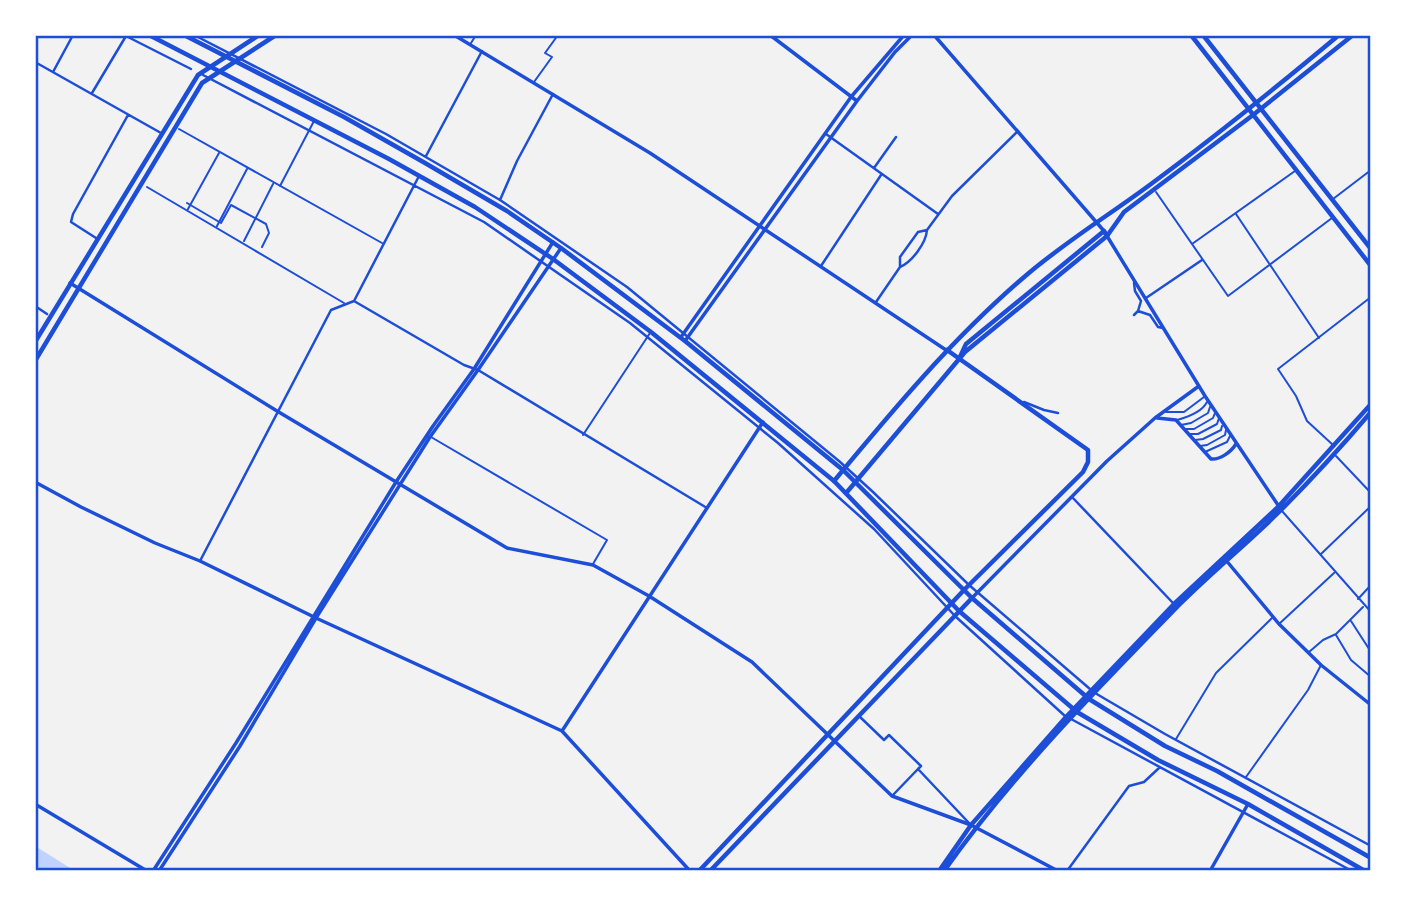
<svg xmlns="http://www.w3.org/2000/svg" width="1406" height="906" font-family="'Nunito Sans',sans-serif">
	<style>
		.water { fill: #bfd3fe }
		.lines { fill: none; stroke-linecap: round; stroke-linejoin: round }
		.service { stroke: #1d4ed8; stroke-width: 2 }
		.pedestrian { stroke: #1d4ed8; stroke-width: 2 }
		.minor { stroke: #1d4ed8; stroke-width: 2.5 }
		.tertiary { stroke: #1d4ed8; stroke-width: 3.5 }
		.secondary { stroke: #1d4ed8; stroke-width: 4.5 }
		.primary { stroke: #1d4ed8; stroke-width: 4.5 }
		.trunk { stroke: #1d4ed8; stroke-width: 4.5 }
		.neatline { fill: none; stroke: #1d4ed8; stroke-width: 2.5 }
	</style>
	<rect width="100%" height="100%" fill="#f2f2f2"/>
	<path class="water" d="M35,846L75,871H35Z"/>
	<g class="lines">
		<path class="service" d="M1166,412H1184L1204,397
			M1177,420C1188,417 1202,412 1207,402
			M1181,425L1191,423L1208,413L1210,407
			M1185,429H1194L1213,418L1215,413
			M1190,434H1198L1217,424L1219,418
			M583,435L650,333
			M431,437L607,540L593,564
			M1195,440L1203,439L1221,430L1222,426
			M1200,446L1207,445L1225,435L1226,430
			M1205,452L1227,442L1230,436"/>
		<path class="pedestrian" d="M471,43L476,35
			M534,82L552,57L545,53L558,35
			M179,129L382,243
			M280,186L314,121
			M147,187L344,303
			M1156,192L1228,296L1332,218
			M1333,199L1371,170
			M187,203L221,223L231,205L266,224L269,233L262,247
			M188,209L219,153
			M1236,214L1319,338
			M217,226L247,169
			M244,241L273,184
			M1192,244L1295,171
			M1333,445L1307,421L1296,396L1278,369L1371,297
			M1336,456L1371,493
			M1282,511L1371,612
			M1321,554L1371,506
			M1358,599L1371,585
			M1351,621L1371,652
			M1279,624L1334,573
			M1336,635L1351,660L1371,677
			M1309,652L1323,640L1336,634L1363,607
			M1176,739L1216,673L1272,618
			M1246,777L1308,690L1321,665"/>
		<path class="minor" d="M124,35L191,69
			M194,35L386,134L500,200L627,287L839,461L873,492L969,585L1090,689
			M35,62L161,133
			M53,72L73,35
			M203,75L484,222L630,323L778,443L874,529L955,616L1065,716
			M92,93L126,36
			M826,134L938,214
			M426,156L482,51
			M874,168L896,137
			M500,200L517,161L553,94
			M96,238L71,222L73,214L128,115
			M821,266L881,175
			M900,267C912,262 926,243 927,230
			M1146,298L1202,260
			M354,301L464,365L478,370L707,508
			M876,302L900,267V257L918,232L927,230L952,196L1018,131
			M35,306L47,314
			M1138,311L1150,315L1158,327L1163,328
			M1134,315L1138,311L1141,301L1135,291L1134,283
			M1024,402L1044,410L1058,413
			M1072,497L1173,603
			M200,561L331,310L354,301L419,176
			M1095,693L1165,734L1371,846
			M859,716L884,740L889,735L921,766L918,769
			M1071,719L1352,871
			M918,769L969,823
			M892,796L918,769
			M1067,871L1129,786L1144,782L1159,768"/>
		<path class="tertiary" d="M454,35L650,153L946,350
			M770,35L857,101
			M934,35L1104,231
			M1107,236L1205,396L1280,508
			M70,283L277,411L507,548L593,565L649,596L752,662L892,796L971,825L1058,871
			M681,337L851,97L904,35
			M685,341L857,101L895,52L912,35
			M1157,418L1176,420L1211,459C1220,460 1231,452 1236,444
			M35,482L81,507L155,543L200,561L316,618L562,731L690,871
			M1225,559L1279,624L1321,665L1371,705
			M972,598L1107,461L1155,418L1199,386
			M562,731L763,422
			M35,804L147,871
			M153,871L236,743L396,482L433,426L474,369L553,242
			M159,871L240,746L316,618L430,437L478,370L561,248
			M1210,871L1248,804"/>
		<path class="secondary" d="M947,350L1088,450V462L1083,472L964,590
			M960,357L966,344L1104,231L1107,236
			M939,871L971,825L1066,717L1174,604L1278,507L1371,404
			M944,871C1013,774 1097,689 1180,604C1213,571 1249,542 1281,510C1313,478 1342,446 1371,412"/>
		<path class="primary" d="M1191,35L1371,266
			M1203,35L1371,249
			M35,342L198,75L259,35
			M35,361L202,83L276,35
			M834,481C893,410 952,339 1023,278C1063,243 1108,216 1151,184C1216,136 1278,86 1339,35
			M847,492L965,352L1107,236L1124,212L1253,115L1353,35
			M699,871L964,590
			M710,871L972,598"/>
		<path class="trunk" d="M149,35L389,159L475,207L553,259L651,332L834,481L959,611L1077,712L1158,760L1248,804L1365,871
			M184,35L344,117L425,163L507,211L561,248L685,341L843,470L972,598L1089,699L1165,746L1217,771L1371,858"/>
	</g>
	<rect width="1406" height="906" fill="none" stroke="#ffffff" stroke-width="74"/>
	<rect x="37" y="37" width="1332" height="832" class="neatline"/>
</svg>
